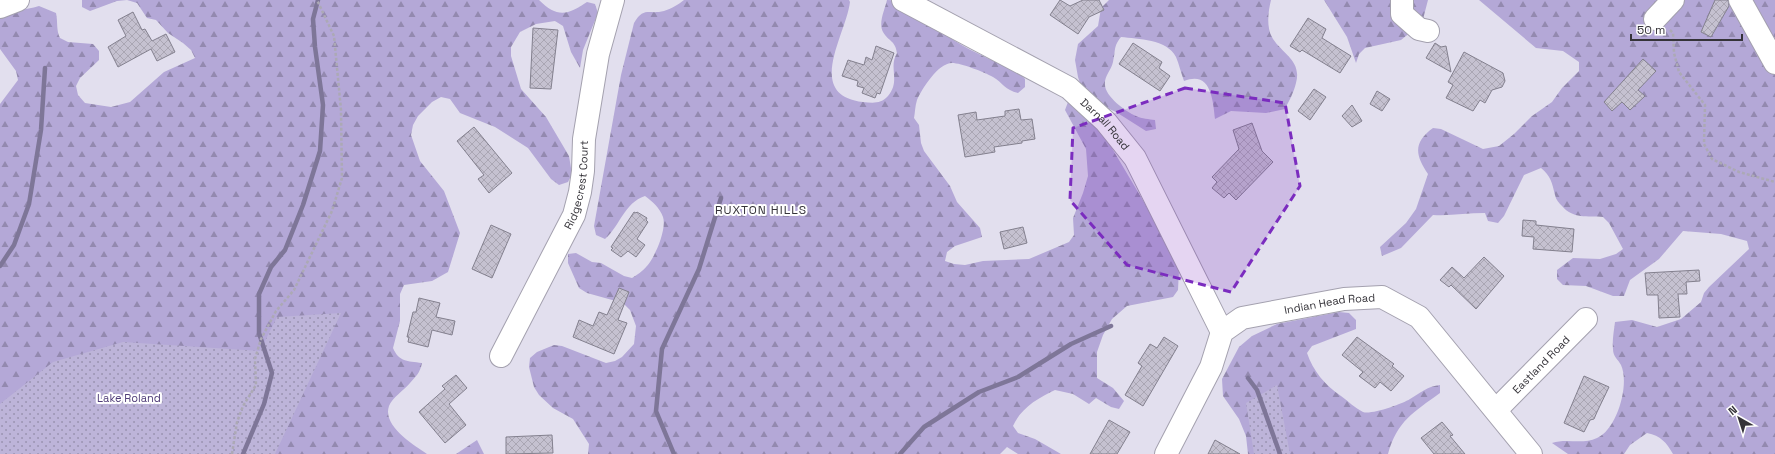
<svg xmlns="http://www.w3.org/2000/svg" width="1775" height="454" font-family="'Space Grotesk',sans-serif">
	<style>
		.forest { fill: url(#forest-firs) }
		.park { fill: url(#park-dots) }
		.lines { fill: none; stroke-linecap: round; stroke-linejoin: round }
		.stream { stroke: #7e7698; stroke-width: 4.5 }
		.building { fill: url(#building-cross-hatch); stroke: #83808e }
		.minor-casing { stroke: #a4a1af; stroke-width: 24 }
		.path { stroke: #aca9b5; stroke-width: 2.5; stroke-dasharray: 3 2; stroke-linecap: butt }
		.minor { stroke: #fff; stroke-width: 22 }
		.marked { fill: #7b2cbf; fill-opacity: 0.2; stroke: #7b2cbf; stroke-width: 3; stroke-dasharray: 8 5; stroke-linejoin: round }
		.labels { text-anchor: middle; dominant-baseline: central; stroke-width: 4; stroke-linejoin: round; paint-order: stroke }
		.street-label { font-size: 11px; fill: #353339; stroke: #fff }
		.park-label { font-size: 11px; fill: #4f3c78; stroke: #fff }
		.neighbourhood-label { font-size: 12px; letter-spacing: 1px; fill: #353339; stroke: #fff }
	</style>
	<defs>
		<pattern id="forest-firs" width="22" height="20" patternUnits="userSpaceOnUse"><rect width="22" height="20" fill="#b4a8d7"/><path d="M5 1l3.5 6h-7zM16 11l3.5 6h-7z" fill="#9389af"/></pattern>
		<pattern id="park-dots" width="8" height="8" patternUnits="userSpaceOnUse"><rect width="8" height="8" fill="#bdb4d9"/><path d="M2 2h.1M6 6h.1" fill="none" stroke="#9a93b1" stroke-width="1.8" stroke-linecap="round"/></pattern>
		<pattern id="building-cross-hatch" width="8" height="8" patternUnits="userSpaceOnUse"><rect width="8" height="8" fill="#c5c1d0"/><path d="M0 0l8 8M0 8l8-8" fill="none" stroke="#aaa6b3"/></pattern>
	</defs>
	<rect width="100%" height="100%" fill="#e2dfee"/>
	<path class="forest" d="M82,0H539C557,18 568,15 587,2L595,4L598,13L583,50L580,68L571,52L563,26L555,21L536,24L520,32L511,47V56L521,89L546,117L569,156L572,174L568,182L559,185L551,179L528,148L495,127L460,113L450,99L441,97L432,102L418,116L413,125L411,135L420,161L444,191L460,233L448,272L432,281L404,285L400,294V321L393,348C399,362 407,361 422,363C420,373 416,376 410,383C404,390 392,398 389,406C382,426 414,445 427,454H0V104L18,80L16,71L0,49V19C12,8 25,11 39,6L56,13C58,22 56,30 60,38L68,42L93,44L99,51V60L80,78L76,86L78,95L85,103L111,107L130,102L164,72L195,58L191,50L183,43L168,33L156,20L147,18L137,3L127,0L117,1L90,11L82,7Z
		M684,0H849L850,2C846,35 804,95 863,102C873,103 881,104 888,96C901,80 888,68 897,53C895,40 889,42 883,32C878,23 885,9 887,0C915,0 933,27 955,41C964,47 975,52 985,57C999,64 1015,67 1025,79V87L1018,93C1005,90 1003,83 993,77C984,72 961,63 952,63C938,63 922,89 917,100C915,106 915,113 914,118L919,125L921,143L924,151L950,186L957,202L980,228L982,237L955,246L947,252L945,261L954,264L965,265L983,261L1029,259L1069,242L1074,235L1073,218L1083,193L1088,176L1086,149L1065,110L1068,102L1100,128L1154,219L1179,270L1178,290L1173,297L1127,306L1112,319L1103,335L1097,352V378L1113,388L1124,401L1119,409L1111,407L1096,398L1089,404L1073,394L1055,390C1038,398 1021,408 1013,426L1018,433L1035,439L1061,454H1018L1007,447L1000,454H588L589,444L573,419L553,408L539,395L534,387L529,367L530,358L537,352L554,345L562,346L606,363L615,361L622,357L634,344L636,326L630,310L623,303L587,293L579,288L568,263V254L576,253L592,262L601,263L624,276L632,278C637,275 643,271 647,266C655,257 667,229 663,217C660,208 652,201 645,196C624,203 620,226 605,239L596,235L594,226L621,75L634,23C644,6 649,15 664,11C671,9 679,4 684,0Z
		M1109,0H1271C1268,12 1266,28 1273,39C1283,54 1302,61 1296,83C1294,92 1289,101 1285,109L1266,113L1231,111L1215,119C1213,100 1211,70 1184,81C1181,73 1179,64 1176,57C1167,39 1138,39 1121,37C1113,47 1116,50 1113,62C1111,71 1104,76 1105,85C1105,96 1126,112 1136,116C1142,119 1149,119 1155,120L1156,129L1146,131L1116,112L1091,101L1084,95L1078,77L1075,60L1078,44L1098,26L1101,8Z
		M1324,0H1428L1422,23L1401,40L1365,48L1359,54L1356,63L1347,37Z
		M1479,0H1775V454H1673C1666,442 1661,436 1647,433L1630,445L1624,454H1568L1552,443C1567,438 1582,445 1597,438C1617,430 1630,384 1621,365C1618,359 1613,357 1613,349C1612,341 1614,330 1615,322L1632,320L1657,327L1681,319L1701,302L1704,293L1709,287L1749,249L1747,241L1721,234L1683,231L1659,259L1630,280L1624,296H1613L1586,286L1563,285L1557,279V270L1573,258L1600,259L1616,254L1623,249L1609,223L1603,217C1587,216 1573,219 1562,206C1559,203 1556,200 1555,195C1552,183 1551,176 1541,168L1524,175L1504,216L1498,223L1488,221L1485,213C1467,213 1451,216 1433,215L1401,248L1382,256L1380,247L1406,223L1416,209L1428,174C1416,156 1412,143 1433,128L1441,129L1483,149L1499,146L1514,134L1532,116L1552,102L1562,88L1579,71V62L1563,51L1536,48Z
		M1339,312L1349,313L1356,320V329L1312,346L1307,353C1313,371 1325,385 1341,396C1348,401 1355,408 1363,412C1371,415 1402,404 1410,399C1420,393 1428,386 1440,385V393C1414,412 1397,421 1388,454H1248L1246,436L1239,419L1223,396L1222,379L1239,347L1252,336L1277,324Z
		M477,440L484,454H456Z"/>
	<path class="park" d="M341,313L275,454H0V404L53,362L123,342L260,351L277,317Z
		M1277,385L1290,454H1254L1246,403Z"/>
	<g class="lines">
		<path class="stream" d="M0,266L14,245L29,204L41,130L45,68
			M1248,378L1257,390L1280,454
			M243,454L264,404L272,373L259,333V294L271,267L285,250L303,205L320,151L323,105L315,47L313,19L318,0
			M674,454L656,411L662,349L699,269L721,198
			M900,454L924,427L979,392L1018,377L1071,344L1111,326"/>
	</g>
	<path class="building" d="M1060,0L1070,6L1083,0H1099L1104,10L1089,17L1078,34L1050,15Z
		M1715,0H1728L1729,6L1711,37L1701,32Z
		M133,12L142,30L145,29L152,41L166,34L175,52L157,61L151,49L118,67L108,47L126,36L118,20Z
		M1308,18L1326,29L1322,38L1351,56L1340,73L1302,50L1300,52L1290,46Z
		M533,28L558,30L551,89L530,88Z
		M1133,43L1162,62L1159,68L1170,76L1160,91L1119,64Z
		M1435,43L1441,47L1446,46L1451,72L1426,58Z
		M876,46L894,53L880,94L877,93L875,98L862,93L864,88L857,86L858,81L842,76L848,60L864,65L866,57L872,60Z
		M1464,52L1503,73L1505,81L1502,87L1492,90L1485,103L1480,100L1473,111L1446,98L1453,85L1448,82Z
		M1643,59L1656,71L1638,90L1645,96L1630,110L1622,102L1612,111L1604,102Z
		M1314,89L1326,97L1310,120L1298,111Z
		M1377,91L1390,99L1382,111L1370,104Z
		M1352,105L1362,121L1352,127L1342,116Z
		M1019,109L1021,120L1032,119L1035,139L1022,141V143L994,147L995,152L965,157L958,115L976,112L977,120L1005,116V111Z
		M1252,123L1262,151L1273,162L1236,200L1229,193L1224,198L1212,188L1217,182L1212,177L1239,149L1233,130Z
		M474,127L512,173L489,193L478,179L484,175L457,141Z
		M634,212L636,213L637,212L647,218L646,220L648,222L637,239L645,245L636,257L628,251L621,257L611,250L613,248L611,247Z
		M1523,220L1536,221V225L1574,229L1572,252L1533,249L1534,237L1522,236Z
		M491,225L511,234L492,278L472,269Z
		M1023,227L1027,243L1004,249L1000,232Z
		M1484,257L1504,276L1476,309L1451,285L1449,287L1440,280L1452,267L1464,278Z
		M1699,270L1700,281L1686,282L1687,294H1678L1680,317L1659,318L1658,295H1647L1645,273Z
		M619,288L629,292L618,320L627,323L614,354L573,337L579,320L593,326L599,312L607,315Z
		M419,298L440,303L436,317L455,321L452,335L432,330L428,347L408,342L409,337H407L413,312H416Z
		M1164,337L1178,346L1143,406L1125,395L1142,366L1138,363L1150,344L1157,348Z
		M1357,337L1394,364L1392,366L1404,376L1391,391L1380,382L1375,388L1359,376L1363,372L1342,355Z
		M456,375L467,388L449,404L466,425L445,443L419,412L445,389L442,386Z
		M1584,376L1609,387L1597,412L1594,419L1590,420L1584,432L1564,423Z
		M1109,420L1130,432L1117,454H1090Z
		M1442,422L1453,435L1450,436L1465,454H1434L1421,438Z
		M552,435L553,453L506,454V437Z
		M1215,440L1240,454H1208Z"/>
	<g class="lines">
		<g class="minor-casing">
			<g id="minor">
				<path id="s1" d="M903,0L1069,88L1106,122L1135,158L1222,332"/>
				<path d="M1402,0V14L1419,29L1428,31"/>
				<path d="M1740,0L1775,63"/>
				<path d="M0,7L18,0"/>
				<path d="M1655,19L1673,0"/>
				<path id="s2" d="M501,356L574,215L580,192L583,171L584,139L598,54L613,0"/>
				<path id="s3" d="M1496,410L1586,319"/>
				<path id="s4" d="M1166,454L1211,367L1222,332L1242,318L1344,299L1382,297L1419,317L1531,454"/>
			</g>
		</g>
		<path class="path" d="M1670,30L1673,33L1674,53L1679,72L1705,105L1704,144L1712,159L1739,172L1775,182
			M232,454L237,422L243,406L256,385L255,359L261,339L276,311L294,290L332,211L342,178L341,110L334,36L317,0"/>
		<use href="#minor" class="minor"/>
	</g>
	<path class="marked" d="M1185,88L1285,103L1300,186L1231,292L1127,265L1070,200L1073,128Z"/>
	<g class="labels">
		<g class="street-label">
			<text stroke="none"><textPath href="#s1" startOffset="239">Darnall Road</textPath></text>
			<text stroke="none"><textPath href="#s2" startOffset="189">Ridgecrest Court</textPath></text>
			<text stroke="none"><textPath href="#s4" startOffset="248">Indian Head Road</textPath></text>
			<text stroke="none"><textPath href="#s3" startOffset="64">Eastland Road</textPath></text>
		</g>
		<g class="park-label">
			<text x="129" y="398">Lake Roland</text>
		</g>
		<g class="neighbourhood-label">
			<text x="761" y="210">RUXTON HILLS</text>
		</g>
	</g>
	<g transform="translate(1739 418) rotate(321)" stroke="#ffffff" stroke-width="3" paint-order="stroke">
	<path d="M0-3L7 15L0 10L-7 15Z" fill="#353339"/>
	<text y="-6" font-size="11" font-weight="bold" text-anchor="middle" fill="#353339">N</text>
	</g>
	<path d="M1631 34v6h111v-6" fill="none" stroke="#353339" stroke-width="2"/>
	<text x="1637" y="34" font-size="12" fill="#353339" stroke="#ffffff" stroke-width="3" paint-order="stroke">50 m</text>
</svg>
